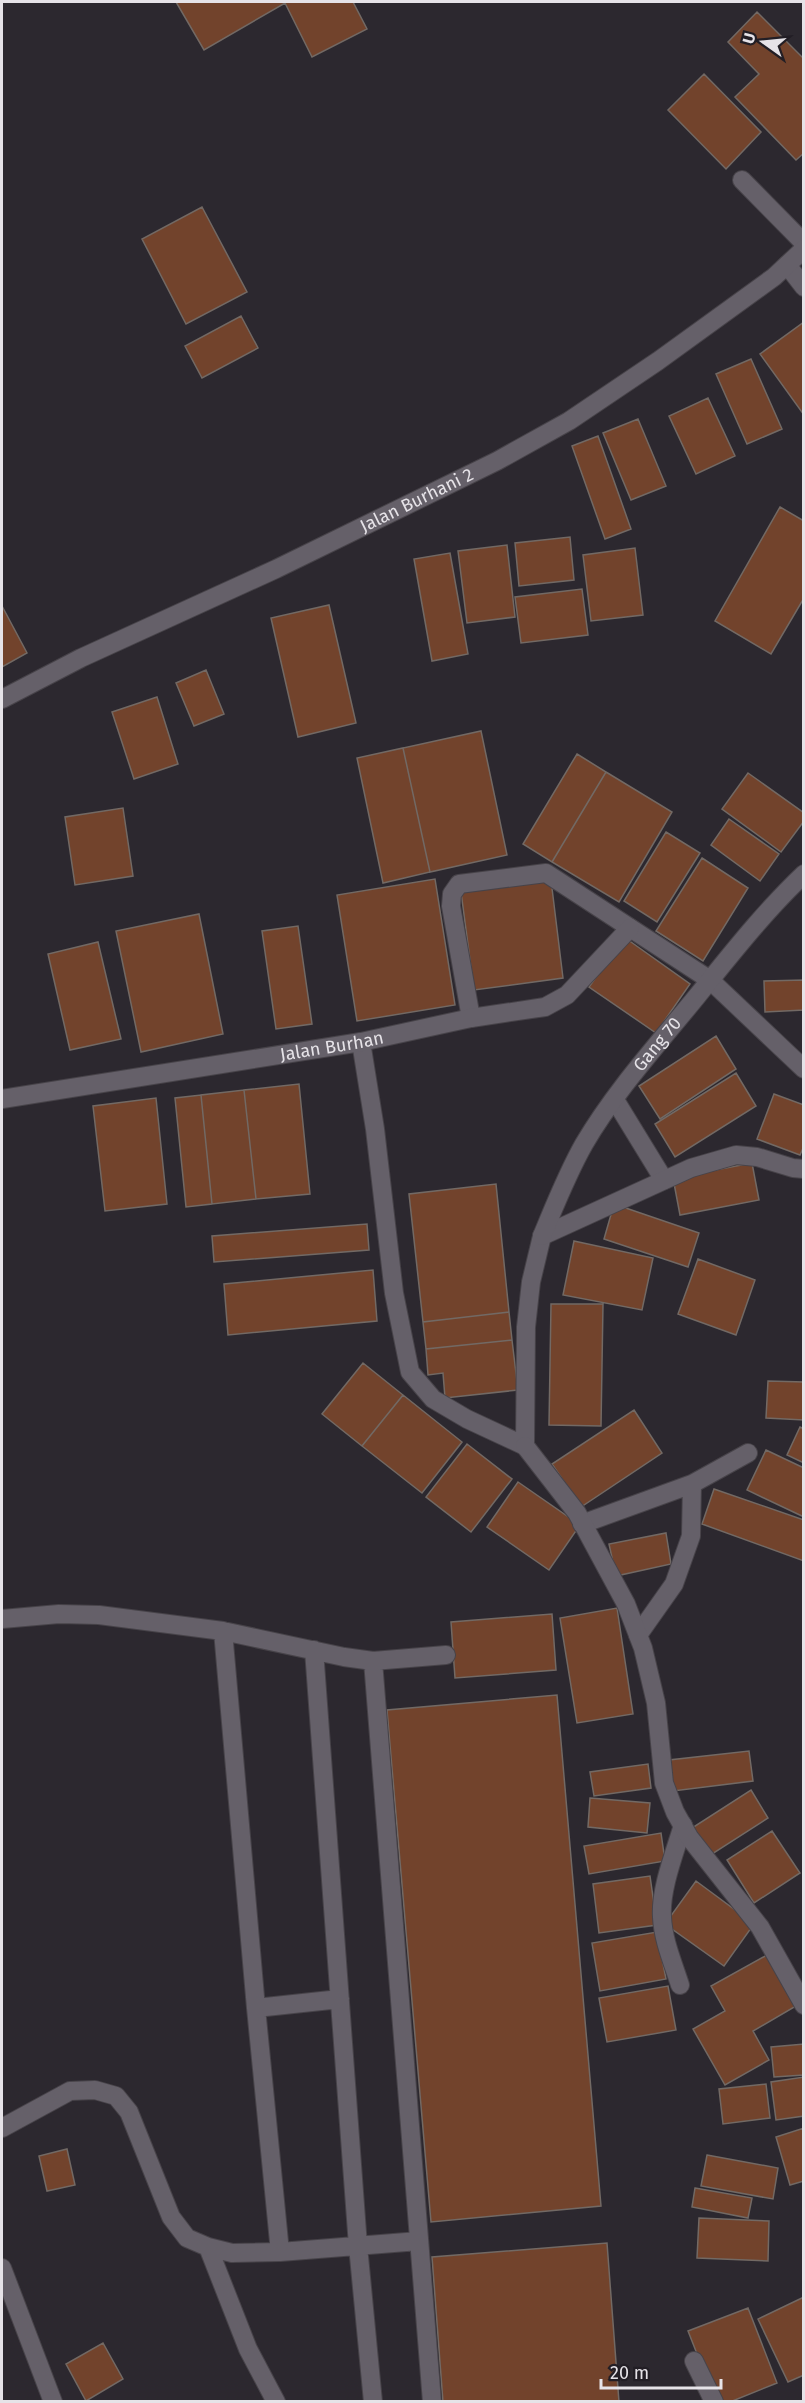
<svg xmlns="http://www.w3.org/2000/svg" width="805" height="2403" font-family="'Fira Sans',sans-serif">
	<style>
		.building { fill: #72432c; stroke: #726964; stroke-width: 1.5 }
		.lines { fill: none; stroke-linecap: round; stroke-linejoin: round }
		.service-casing { stroke: #474349; stroke-width: 20 }
		.minor-casing { stroke: #474349; stroke-width: 20 }
		.service { stroke: #656069; stroke-width: 18 }
		.minor { stroke: #656069; stroke-width: 18 }
		.labels { text-anchor: middle; dominant-baseline: central; stroke-width: 6; stroke-linejoin: round; paint-order: stroke }
		.street-label { font-size: 18px; fill: #e6e3e8; stroke: #221e25 }
	</style>
	<rect width="100%" height="100%" fill="#2c282f"/>
	<path class="building" d="M176,2H353L367,29L312,57L285,3L204,50Z
		M757,12L804,59V153L796,160L735,97L759,74L728,42Z
		M704,74L761,132L726,169L668,110Z
		M202,207L247,292L186,324L142,239Z
		M241,316L258,348L202,378L185,346Z
		M804,322V415L760,354Z
		M751,359L782,429L747,444L716,374Z
		M708,398L735,456L696,474L669,416Z
		M638,419L666,486L631,500L603,433Z
		M598,436L631,529L605,539L572,446Z
		M780,507L804,521V598L771,654L715,621Z
		M570,537L574,580L519,586L515,543Z
		M507,545L515,617L467,623L458,551Z
		M635,548L643,615L591,621L583,555Z
		M450,553L468,654L432,661L414,559Z
		M582,589L588,635L521,643L515,597Z
		M329,605L356,723L298,737L271,618Z
		M2,606L27,653L2,667Z
		M206,670L224,714L194,726L176,683Z
		M157,697L178,764L134,779L112,712Z
		M481,731L507,855L430,872L403,748Z
		M403,748L430,872L383,883L357,758Z
		M577,754L606,772L552,862L523,844Z
		M606,772L672,812L619,902L552,862Z
		M748,773L804,813V821L781,852L722,809Z
		M123,808L133,876L75,885L65,817Z
		M729,819L779,854L760,881L711,845Z
		M666,832L700,853L657,922L624,901Z
		M702,858L748,888L703,961L656,931Z
		M435,879L455,1005L357,1021L337,895Z
		M551,880L563,978L474,990L461,892Z
		M199,914L223,1034L141,1052L116,931Z
		M298,926L312,1024L276,1029L262,931Z
		M624,937L690,984L656,1033L589,987Z
		M98,942L121,1039L70,1050L48,954Z
		M804,980V1010L765,1012L764,981Z
		M716,1036L736,1069L660,1119L639,1086Z
		M736,1073L756,1106L675,1157L655,1124Z
		M299,1084L310,1194L256,1199L244,1090Z
		M244,1090L256,1199L212,1204L201,1095Z
		M774,1094L804,1105V1146L800,1155L757,1139Z
		M201,1095L212,1204L186,1207L175,1098Z
		M156,1098L167,1204L105,1211L93,1106Z
		M752,1163L759,1200L680,1215L673,1178Z
		M496,1184L509,1312L423,1322L409,1194Z
		M614,1204L699,1233L688,1267L604,1239Z
		M367,1224L369,1250L214,1262L212,1236Z
		M574,1241L653,1258L642,1310L563,1295Z
		M698,1259L755,1280L736,1335L678,1314Z
		M373,1270L377,1321L228,1335L224,1284Z
		M551,1304H603L601,1426L549,1425Z
		M509,1312L512,1340L426,1349L423,1322Z
		M512,1340L518,1390L445,1398L443,1373L428,1375L426,1349Z
		M363,1363L403,1395L362,1446L322,1414Z
		M768,1381L804,1382V1420L766,1418Z
		M403,1395L462,1442L422,1493L362,1446Z
		M634,1410L662,1453L581,1507L552,1464Z
		M800,1427L804,1429V1463L787,1455Z
		M467,1444L512,1479L471,1532L426,1497Z
		M766,1450L804,1468V1517L747,1490Z
		M518,1482L580,1525L549,1570L487,1527Z
		M714,1489L804,1520V1561L702,1524Z
		M666,1533L671,1564L616,1576L609,1544Z
		M617,1608L633,1714L577,1723L560,1618Z
		M552,1614L556,1670L455,1678L451,1622Z
		M557,1695L601,2206L431,2222L387,1710Z
		M749,1751L753,1781L673,1791L669,1760Z
		M648,1764L651,1788L594,1796L590,1772Z
		M751,1790L768,1818L709,1856L692,1828Z
		M590,1798L650,1803L647,1833L588,1827Z
		M772,1831L800,1873L754,1903L727,1860Z
		M661,1833L665,1861L589,1874L584,1846Z
		M650,1876L657,1925L599,1933L593,1884Z
		M696,1881L754,1924L724,1966L665,1924Z
		M657,1932L666,1979L600,1991L592,1943Z
		M767,1955L796,2006L753,2031L769,2060L725,2085L693,2029L725,2011L711,1986Z
		M668,1986L676,2030L607,2042L599,1998Z
		M804,2044V2075L774,2077L771,2047Z
		M804,2077V2116L776,2120L771,2082Z
		M766,2084L770,2118L723,2124L719,2089Z
		M804,2128V2181L790,2185L776,2137Z
		M67,2149L75,2185L47,2191L39,2156Z
		M707,2155L778,2168L773,2199L701,2186Z
		M695,2188L752,2198L748,2218L692,2207Z
		M699,2218L769,2221L768,2261L697,2258Z
		M607,2243L619,2402H443L432,2257Z
		M804,2297V2375L788,2382L758,2319Z
		M748,2308L777,2383L730,2402H716L688,2331Z
		M103,2343L123,2379L86,2401L66,2364Z"/>
	<g class="lines">
		<g class="service-casing">
			<path id="service" d="M742,180L804,243
				M787,265L804,287
				M615,1100L664,1180
				M582,1524L692,1484L748,1453
				M2,1619L59,1614L99,1615L223,1631L344,1657L373,1661L446,1655
				M223,1631L256,2008L280,2252
				M638,1635L674,1584L691,1536L692,1484
				M314,1650L358,2246L373,2402
				M373,1661L432,2402
				M680,1985C673,1963 663,1940 662,1917C660,1889 675,1852 683,1825
				M256,2008L340,1999
				M2,2128L70,2091L95,2090L116,2096L129,2112L171,2217L187,2238L208,2247L232,2253L280,2252L419,2241
				M208,2247L248,2349L276,2402"/>
		</g>
		<g class="minor-casing">
			<g id="minor">
				<path id="s1" d="M2,699L81,658L276,569L497,461L569,421L658,361L774,277L804,249"/>
				<path d="M471,1018L451,906L452,894L459,884L546,873L710,980L804,1069"/>
				<path d="M361,1042L375,1129L394,1293L410,1372L433,1399L467,1419L525,1446L526,1327L531,1282L542,1236L691,1168L736,1155L757,1157L793,1168L804,1169"/>
				<path id="s2" d="M2,1099L361,1042L471,1018L545,1007L567,995L630,928"/>
				<path id="s3" d="M542,1236C555,1205 567,1174 584,1144C615,1091 659,1043 698,995C732,953 765,911 804,874"/>
				<path d="M525,1446L577,1513L626,1604L643,1648L656,1703L664,1783L675,1812L689,1837L760,1927L804,2005"/>
				<path d="M2,2268L53,2402"/>
				<path d="M694,2361L714,2402"/>
			</g>
		</g>
		<use href="#service" class="service"/>
		<use href="#minor" class="minor"/>
	</g>
	<g class="labels">
		<g class="street-label">
			<text stroke="none"><textPath href="#s1" startOffset="460">Jalan Burhani 2</textPath></text>
			<text stroke="none"><textPath href="#s3" startOffset="225">Gang 70</textPath></text>
			<text stroke="none"><textPath href="#s2" startOffset="334">Jalan Burhan</textPath></text>
		</g>
	</g>
	<rect width="805" height="2403" fill="none" stroke="#e6e3e8" stroke-width="6"/>
	<g transform="translate(763 42) rotate(285)" stroke="#221e25" stroke-width="4.5" paint-order="stroke">
	<path d="M0-4.5L10 22L0 15L-10 22Z" fill="#e6e3e8"/>
	<text y="-9" font-size="16" font-weight="bold" text-anchor="middle" fill="#e6e3e8">U</text>
	</g>
	<path d="M601 2379v9h120v-9" fill="none" stroke="#e6e3e8" stroke-width="3"/>
	<text x="610" y="2379" font-size="18" fill="#e6e3e8" stroke="#221e25" stroke-width="4.5" paint-order="stroke">20 m</text>
</svg>
